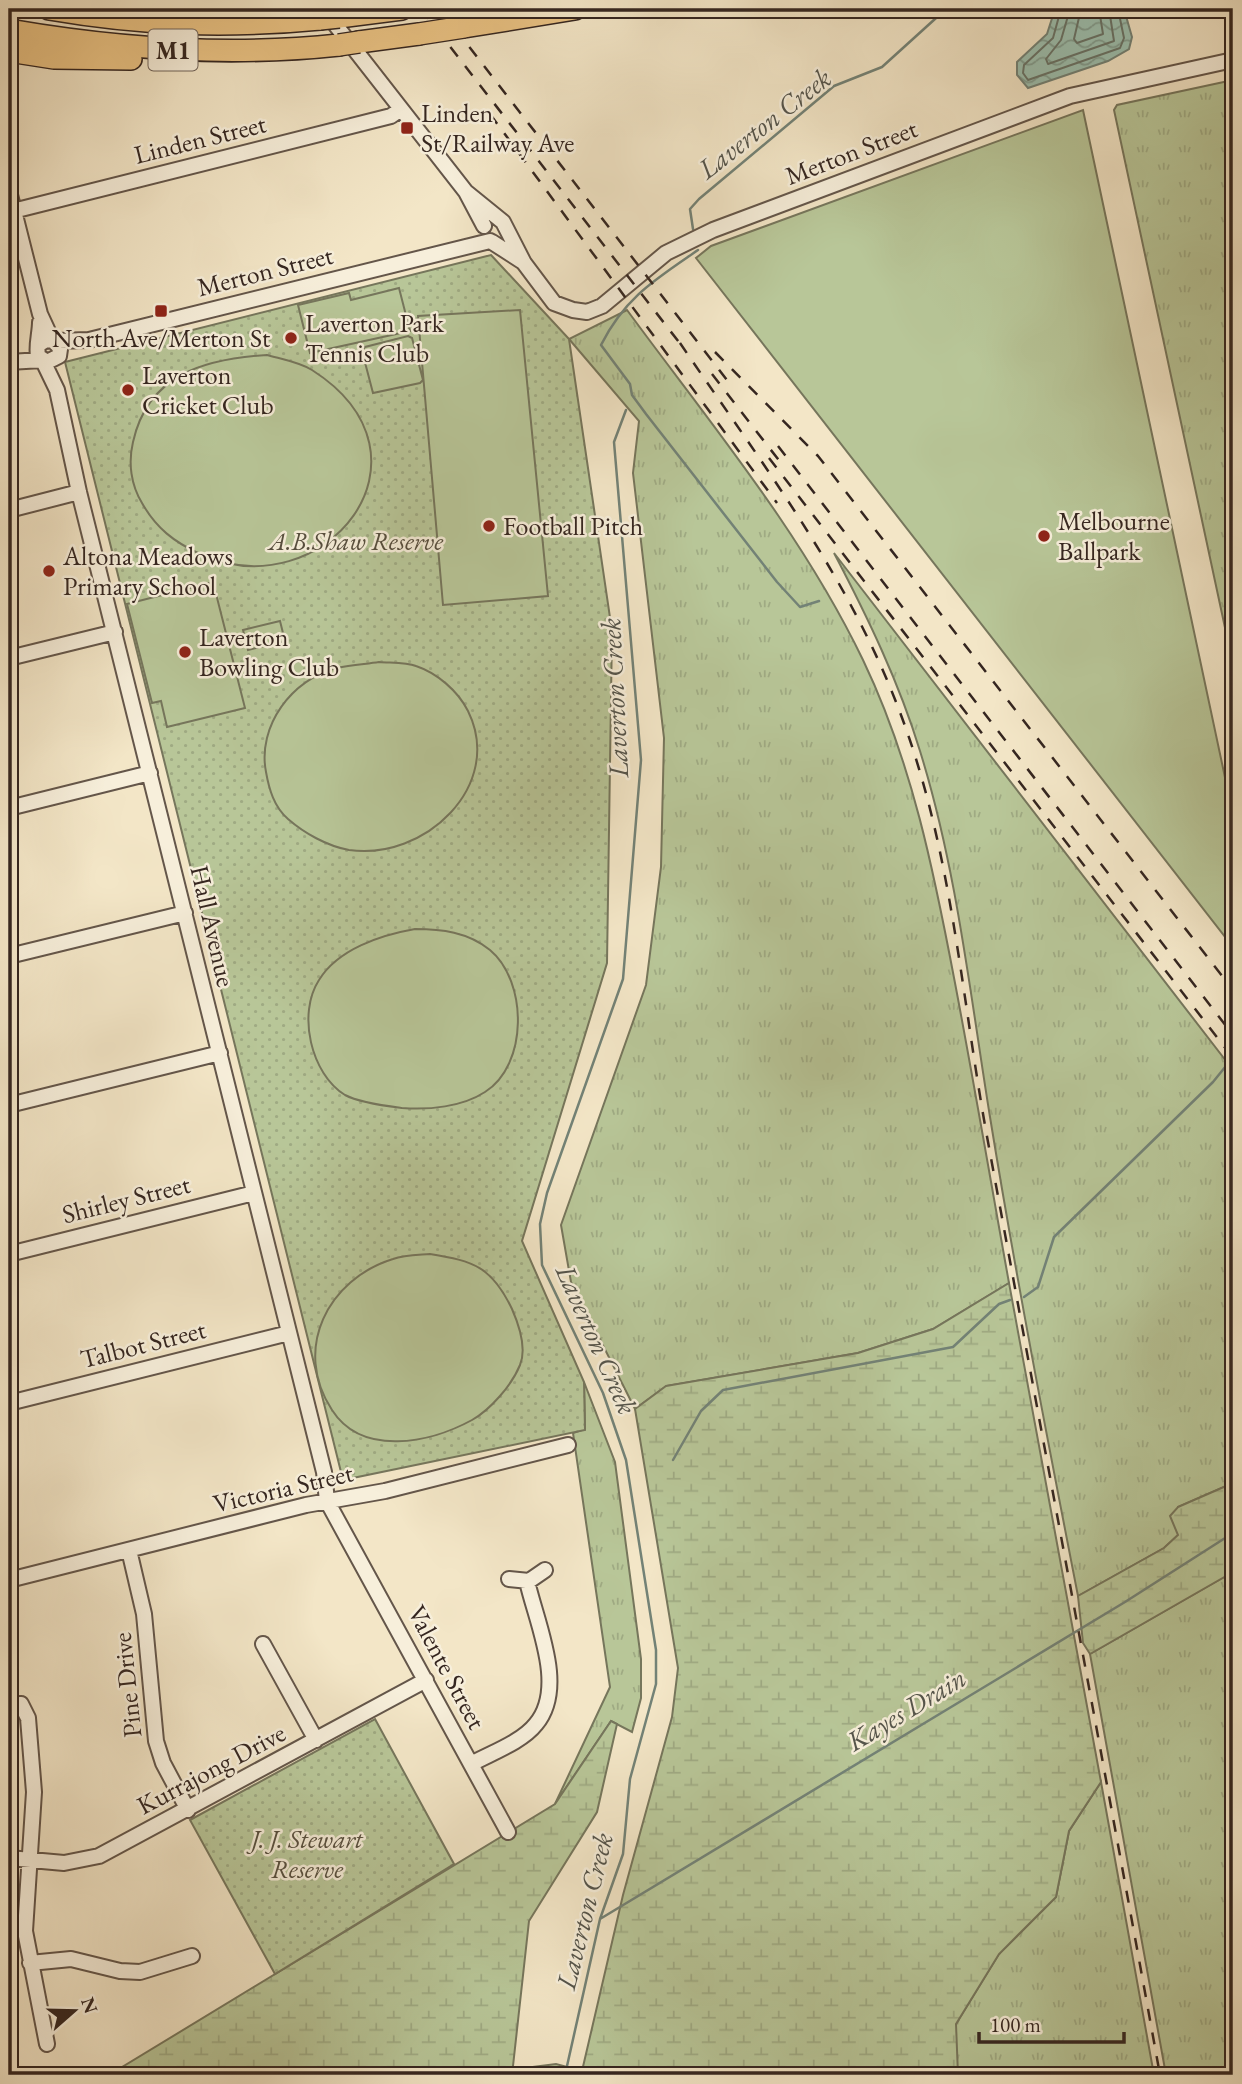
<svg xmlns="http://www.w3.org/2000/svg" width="1242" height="2084" font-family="'EB Garamond',serif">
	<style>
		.grass { fill: url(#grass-tufts); stroke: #76765c; stroke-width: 2 }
		.wetland { fill: url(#wetland-marsh); stroke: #76765c; stroke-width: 2 }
		.park { fill: url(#park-dots); stroke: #76765c; stroke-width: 2 }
		.garden { fill: #b8c698; stroke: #76765c; stroke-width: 2 }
		.water { fill: url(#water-waves); stroke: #738276; stroke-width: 2 }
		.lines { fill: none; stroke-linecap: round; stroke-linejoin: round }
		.shore { stroke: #687368; stroke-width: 2 }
		.stream { stroke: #738276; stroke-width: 2.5 }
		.minor-casing { stroke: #64564a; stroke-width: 18 }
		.highway-casing { stroke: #352620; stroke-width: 24 }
		.minor { stroke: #f7efdb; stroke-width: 14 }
		.highway { stroke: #eac384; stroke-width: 21 }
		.rail { stroke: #352620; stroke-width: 2.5; stroke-dasharray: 12 12; stroke-linecap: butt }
		.highway-bridge-casing { stroke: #352620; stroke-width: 24; stroke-linecap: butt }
		.highway-bridge { stroke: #eac384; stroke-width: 21 }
		.poi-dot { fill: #8f2418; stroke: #f7efdb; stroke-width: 2.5 }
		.labels { text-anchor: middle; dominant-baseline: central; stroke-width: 5; stroke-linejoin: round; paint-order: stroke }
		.shield { fill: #f7efdb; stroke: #6f6258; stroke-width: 2 }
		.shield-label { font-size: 24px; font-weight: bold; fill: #352620 }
		.poi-label { font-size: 26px; fill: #352620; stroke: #f7efdb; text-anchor: start }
		.street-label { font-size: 26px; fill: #352620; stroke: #f7efdb }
		.park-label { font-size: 26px; font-style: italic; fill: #564e3e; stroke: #f7efdb }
		.water-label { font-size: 28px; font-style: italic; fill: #54544b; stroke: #f7efdb }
	</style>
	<defs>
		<pattern id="grass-tufts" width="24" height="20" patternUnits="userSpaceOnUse" patternTransform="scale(1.75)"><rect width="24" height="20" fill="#b8c698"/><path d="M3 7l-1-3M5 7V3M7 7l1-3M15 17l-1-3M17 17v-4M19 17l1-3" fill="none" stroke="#9faa83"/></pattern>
		<pattern id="wetland-marsh" width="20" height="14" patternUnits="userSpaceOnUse" patternTransform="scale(1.75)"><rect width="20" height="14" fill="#b8c698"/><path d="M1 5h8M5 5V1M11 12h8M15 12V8" fill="none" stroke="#9faa83"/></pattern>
		<pattern id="park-dots" width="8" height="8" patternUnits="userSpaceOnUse" patternTransform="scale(1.75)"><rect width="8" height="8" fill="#b8c698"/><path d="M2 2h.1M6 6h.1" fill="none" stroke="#9faa83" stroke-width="1.8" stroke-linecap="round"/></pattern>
		<pattern id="water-waves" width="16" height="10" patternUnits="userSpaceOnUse" patternTransform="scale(1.75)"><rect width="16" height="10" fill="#9cc0b0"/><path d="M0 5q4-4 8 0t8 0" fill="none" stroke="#809c8f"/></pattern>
	</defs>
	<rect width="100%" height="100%" fill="#f3e6c7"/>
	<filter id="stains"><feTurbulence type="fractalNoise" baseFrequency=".00286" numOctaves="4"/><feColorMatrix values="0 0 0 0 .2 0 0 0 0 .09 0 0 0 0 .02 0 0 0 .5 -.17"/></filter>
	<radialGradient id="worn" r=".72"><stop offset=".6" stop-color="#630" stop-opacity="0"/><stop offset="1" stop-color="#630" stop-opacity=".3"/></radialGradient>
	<path class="grass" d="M1233,80V665L1114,110L1117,105Z
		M627,310C710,423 802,533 863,660C912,762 934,872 955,983C974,1083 991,1183 1009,1283L933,1329L858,1353L667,1386L635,1409L571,1282L561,1225L646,985L661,867L664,738L633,473L639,421L569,339Z
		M834,553L1233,1070V1483L1178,1507V1535L1164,1548L1078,1596C1047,1437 1016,1277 990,1117C970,994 957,870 920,751C899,682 867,616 834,553Z
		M584,1382L615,1462L641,1659V1698L632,1732L611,1721L555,1804L610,1687L573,1433L585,1429Z
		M1233,1572V2075H1166L1090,1654Z
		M1101,1782L1154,2075H956V2024L999,1954L1056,1897L1069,1831Z"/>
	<path class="wetland" d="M1009,1283L1101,1782L1069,1831L1056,1897L999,1954L956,2024L958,2075H528L533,2067L556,2064L582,2071L623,1895L672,1717L678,1668L635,1409L666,1386L858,1353L933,1329Z
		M1233,1483V1572L1090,1654L1083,1643L1078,1596L1164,1548L1178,1535L1170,1516L1178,1507Z
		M611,1721L617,1724L597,1812L529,1921L512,2075H109L555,1804Z"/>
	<path class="park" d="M491,255L569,339L612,631L607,963L522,1241L584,1382L585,1430L343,1480L65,362Z
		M375,1719L454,1864L275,1974L190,1820Z"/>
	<path class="garden" d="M1083,110L1233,815V947L696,258L711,246Z
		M399,288L410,331L310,353L298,305L349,293L351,300Z
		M520,310L548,596L443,605L418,316Z
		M408,336L412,338L423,380L420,383L373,393L362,351L365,347Z
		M267,355C281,359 299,362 312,370C448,457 324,610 200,554C174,542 156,528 142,503C131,485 128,463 133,442C148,374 205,359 267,355Z
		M213,582L245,708L167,727L161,701L152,703L127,604Z
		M280,621L285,641L248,650L243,630Z
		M379,662C391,663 406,662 416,666C437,673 458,691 468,711C505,786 424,861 349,850C327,846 304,833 288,819C274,807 269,789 266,772C257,726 292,679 337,668C351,665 366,664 379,662Z
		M415,929C441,929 468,932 490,950C528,982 528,1065 485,1092C462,1107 429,1110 402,1108C386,1106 360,1103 345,1095C311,1074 297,1014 319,980C338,949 381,935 415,929Z
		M430,1254C474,1261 492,1267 512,1309C519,1325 527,1348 520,1365C512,1385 490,1410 472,1420C430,1443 362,1457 332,1410C292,1349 328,1279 393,1259C404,1255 418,1255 430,1254Z"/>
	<path class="water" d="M1055,9H1124L1132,37L1129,49L1108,61L1028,88L1017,75V62L1047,34Z"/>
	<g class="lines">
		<path class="shore" d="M1061,9L1053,38L1024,65L1023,73L1028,80L1120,48L1124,38L1118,9
			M1070,9L1061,40L1046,59L1048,64L1114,41L1109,9
			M1081,9L1074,39L1077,43L1103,34L1099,9"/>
		<path class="stream" d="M693,229L690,209L699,199L834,86L882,67L946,9
			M698,250C656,279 625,297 601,345L630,384L632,395L646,414L777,582L800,607L819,601
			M1024,1297L1038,1287L1054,1237L1213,1082L1230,1061
			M673,1460L701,1411L723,1390L953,1347L999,1304L1010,1300
			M600,1919L1125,1602L1233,1533
			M565,2075L600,1919L623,1854L630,1779L656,1684V1650L626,1460L603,1393L542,1265L540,1224L547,1193L623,979L641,760L614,442L626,410"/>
		<g class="minor-casing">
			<path id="minor" d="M327,14L466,192L484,226
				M9,191L40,314L52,340
				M466,192L503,222L524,263L554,303L573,310L587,312L602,306L666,253L713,230L1070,96L1233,60
				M9,212L391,116L401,109
				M492,242L523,262
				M55,341L89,340L490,241
				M38,345L46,340L55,341L60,349L59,356L47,362L38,356C36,345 40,333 40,322
				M43,361L57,390L79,492L324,1472L327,1501L508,1832
				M9,362L42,360
				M9,510L79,492
				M9,658L115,632
				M9,808L150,773
				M9,956L185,913
				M9,1105L220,1053
				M9,1254L254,1193
				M9,1403L289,1333
				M129,1550L144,1614L156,1741L163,1763L188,1810
				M509,1579L529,1581L545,1570
				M9,1580L306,1505L385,1491L568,1445
				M263,1644L316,1740
				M9,1705L21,1704L28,1718L34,1792L25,1931L47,2044
				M471,1764C491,1753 522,1742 536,1724C567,1687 536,1622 527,1581
				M9,1858L64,1863L99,1856L426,1680
				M30,1963L71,1959L120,1971L140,1972L192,1956"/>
		</g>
		<g class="highway-casing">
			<path id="highway" d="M49,9C142,25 226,28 320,19
				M339,17L402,9
				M464,27L575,9
				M9,30C119,49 227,57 339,45
				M359,42L419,34
				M9,51L54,58L131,59"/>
		</g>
		<use href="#minor" class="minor"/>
		<use href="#highway" class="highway"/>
		<path class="rail" d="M421,9L685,350
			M440,9L727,380
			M490,114L777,503
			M680,343C758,458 845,571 896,702C951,841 960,986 986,1131C1044,1446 1103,1760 1160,2075
			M715,352L818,456L1233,990
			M712,374L781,463
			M778,446L1233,1035
			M769,458L1233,1058"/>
		<g class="highway-bridge-casing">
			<path id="highway-bridge" d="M320,19L339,17
				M419,34L464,27
				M339,45L359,42"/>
		</g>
		<use href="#highway-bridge" class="highway-bridge"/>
	</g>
	<g class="poi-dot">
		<rect x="400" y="121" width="14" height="14" rx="3.5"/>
		<rect x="154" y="304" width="14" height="14" rx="3.5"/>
		<circle cx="291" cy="338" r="7"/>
		<circle cx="128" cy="390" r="7"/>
		<circle cx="489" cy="526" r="7"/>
		<circle cx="1044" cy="536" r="7"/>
		<circle cx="49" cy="571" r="7"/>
		<circle cx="185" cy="652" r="7"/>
	</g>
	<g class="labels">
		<rect class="shield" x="148.5" y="29.5" width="49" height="41" rx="5"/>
		<g class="shield-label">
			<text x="173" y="50">M1</text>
		</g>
		<g class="poi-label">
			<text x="421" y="113">Linden<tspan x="421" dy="30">St/Railway Ave</tspan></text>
			<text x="305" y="323">Laverton Park<tspan x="305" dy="30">Tennis Club</tspan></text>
			<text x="161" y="338" text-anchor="middle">North Ave/Merton St</text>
			<text x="142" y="375">Laverton<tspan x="142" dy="30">Cricket Club</tspan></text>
			<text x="1058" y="521">Melbourne<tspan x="1058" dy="30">Ballpark</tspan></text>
			<text x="503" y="526">Football Pitch</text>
			<text x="63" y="556">Altona Meadows<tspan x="63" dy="30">Primary School</tspan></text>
			<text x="199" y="637">Laverton<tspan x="199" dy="30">Bowling Club</tspan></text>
		</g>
		<g class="street-label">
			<text transform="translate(200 139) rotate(-14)">Linden Street</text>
			<text transform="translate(851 152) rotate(-21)">Merton Street</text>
			<text transform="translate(265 271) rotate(-14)">Merton Street</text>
			<text transform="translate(213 926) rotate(77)">Hall Avenue</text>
			<text transform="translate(126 1199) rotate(-14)">Shirley Street</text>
			<text transform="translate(143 1344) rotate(-14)">Talbot Street</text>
			<text transform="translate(283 1488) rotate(-13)">Victoria Street</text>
			<text transform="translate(447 1667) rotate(62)">Valente Street</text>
			<text transform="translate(127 1685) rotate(-96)">Pine Drive</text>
			<text transform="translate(211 1769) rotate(-28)">Kurrajong Drive</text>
		</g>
		<g class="park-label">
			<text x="356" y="541">A.B.Shaw Reserve</text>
			<text x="307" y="1839">J. J. Stewart<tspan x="307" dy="30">Reserve</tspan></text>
		</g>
		<g class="water-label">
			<text transform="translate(764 123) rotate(-38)">Laverton Creek</text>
			<text transform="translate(614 698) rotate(-93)">Laverton Creek</text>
			<text transform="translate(597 1339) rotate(66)">Laverton Creek</text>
			<text transform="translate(906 1709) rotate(-31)">Kayes Drain</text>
			<text transform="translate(584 1911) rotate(-76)">Laverton Creek</text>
		</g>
	</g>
	<rect width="1242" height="2084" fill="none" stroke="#f3e6c7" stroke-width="35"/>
	<rect x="10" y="10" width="1221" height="2063" fill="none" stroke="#352620" stroke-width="3.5"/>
	<rect x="18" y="18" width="1207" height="2049" fill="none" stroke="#352620" stroke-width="2"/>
	<g transform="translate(74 2011) rotate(70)" stroke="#f7efdb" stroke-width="5" paint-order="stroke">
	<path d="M0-5L12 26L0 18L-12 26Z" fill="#352620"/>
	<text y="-10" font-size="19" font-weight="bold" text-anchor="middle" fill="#352620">N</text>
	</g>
	<path d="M979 2032v10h145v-10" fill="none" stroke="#352620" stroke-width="3.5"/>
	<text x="990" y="2032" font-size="21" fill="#352620" stroke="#f7efdb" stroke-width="5" paint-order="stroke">100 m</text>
	<rect width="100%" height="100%" filter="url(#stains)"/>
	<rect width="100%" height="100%" fill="url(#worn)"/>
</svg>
